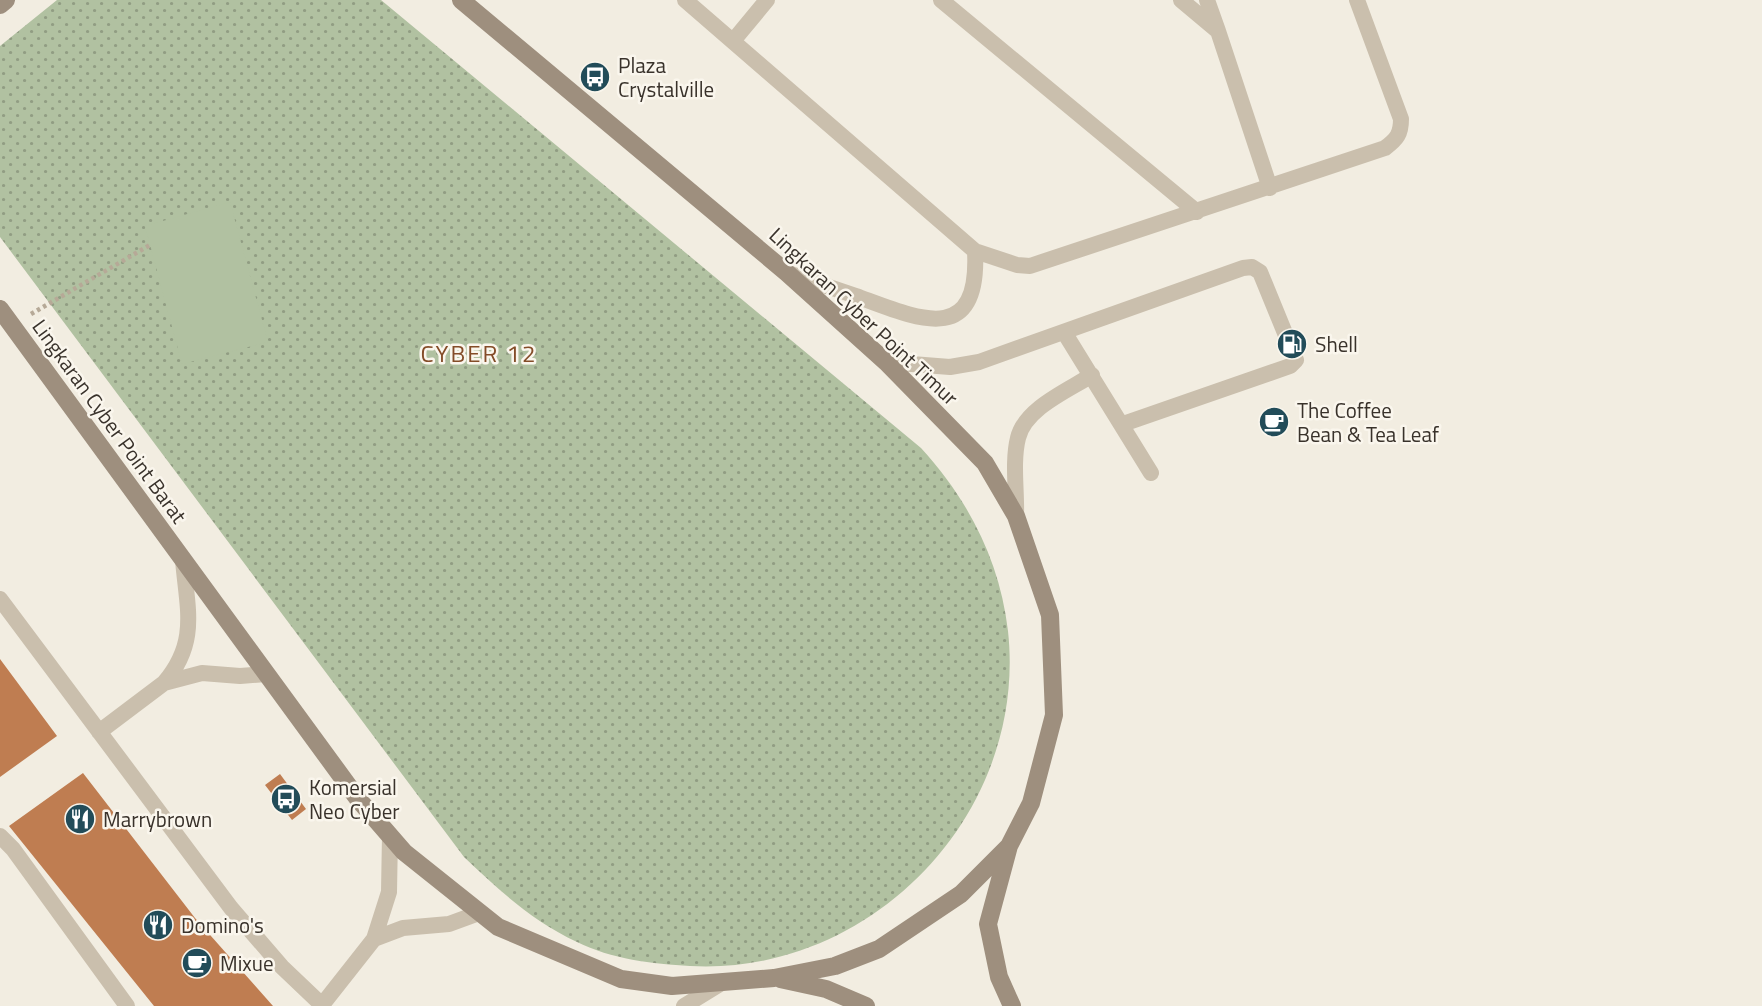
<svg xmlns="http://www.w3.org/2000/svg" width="1762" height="1006" font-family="'Titillium Web',sans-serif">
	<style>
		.grass { fill: url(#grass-dots) }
		.park { fill: #b1c1a1 }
		.building { fill: #bf7d51 }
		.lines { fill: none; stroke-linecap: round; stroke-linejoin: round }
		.path { stroke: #b6a997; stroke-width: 4.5; stroke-dasharray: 3.5 3.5; stroke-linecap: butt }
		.lane { stroke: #cabfad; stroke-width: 16 }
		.secondary { stroke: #9e8f7e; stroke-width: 18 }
		.labels { text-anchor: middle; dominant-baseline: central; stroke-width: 5; stroke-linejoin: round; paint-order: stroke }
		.poi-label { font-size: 21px; fill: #39322b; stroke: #faf6ed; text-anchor: start }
		.street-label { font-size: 21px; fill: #39322b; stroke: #faf6ed }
		.quarter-label { font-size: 24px; letter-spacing: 2px; fill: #844c28; stroke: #faf6ed }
	</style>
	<defs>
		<pattern id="grass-dots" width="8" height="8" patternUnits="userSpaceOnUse" patternTransform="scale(1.75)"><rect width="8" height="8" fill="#b1c1a1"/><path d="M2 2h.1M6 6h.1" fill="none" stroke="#919d83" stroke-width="1.8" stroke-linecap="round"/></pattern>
	</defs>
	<rect width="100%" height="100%" fill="#f2ede1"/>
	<path class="grass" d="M57,0H381L921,448C968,499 1000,561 1008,631C1028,814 871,976 690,966C653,964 611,959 577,942C531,920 500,891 464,857L0,237V46Z"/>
	<path class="park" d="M230,202L268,342L182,364L145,226Z"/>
	<path class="building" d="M0,659L57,736L0,777Z
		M83,773L195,918L273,1006H154L9,826Z
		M280,774L306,809L292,820L265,785Z"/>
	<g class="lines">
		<path class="path" d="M31,314L150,245"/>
		<path class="lane" d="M685,0L975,251L1017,265L1030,266L1385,148C1397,139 1401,134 1401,119L1357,0
			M941,0L1197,212
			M1181,0L1218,31L1270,188
			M1207,0L1218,31
			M733,41L767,0
			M788,273C811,281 833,288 856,296C916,318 980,349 975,251
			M1064,332L1151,473
			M886,362L950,367L979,362L1243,268L1252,267L1260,272L1296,360L1290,366L1123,424
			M1016,516C1017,492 1012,462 1018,438C1025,408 1069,390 1092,375
			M183,560C187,609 199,642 164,683L202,673L240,676L266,674
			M0,599L231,908L282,967L323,1006
			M99,732L164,683
			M390,835L389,892L374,939L403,928L449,924L479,913
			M0,836L13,849L127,1006
			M322,1005L374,939
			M684,1006L720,984"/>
		<path class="secondary" d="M461,0L786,272L886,362L985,463L1016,516L1050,615L1054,715L1031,803L1009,846L988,924L999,977L1012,1006
			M0,5L6,0
			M0,309L358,799L404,852L498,927L621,979L672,986L774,978L835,966L879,949L961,894L1009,846
			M780,979L826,989L866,1006"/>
	</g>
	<defs>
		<g id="bus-disc" transform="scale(1.575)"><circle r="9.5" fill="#224c59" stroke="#faf6ed"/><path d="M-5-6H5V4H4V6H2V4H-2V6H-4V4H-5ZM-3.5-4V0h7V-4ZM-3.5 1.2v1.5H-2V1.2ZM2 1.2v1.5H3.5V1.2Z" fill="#fff"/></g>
		<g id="fuel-disc" transform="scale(1.575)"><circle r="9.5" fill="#224c59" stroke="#faf6ed"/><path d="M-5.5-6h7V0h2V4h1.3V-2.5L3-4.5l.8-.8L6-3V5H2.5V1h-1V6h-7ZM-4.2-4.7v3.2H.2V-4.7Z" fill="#fff"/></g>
		<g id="cafe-disc" transform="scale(1.575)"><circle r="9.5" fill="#224c59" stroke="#faf6ed"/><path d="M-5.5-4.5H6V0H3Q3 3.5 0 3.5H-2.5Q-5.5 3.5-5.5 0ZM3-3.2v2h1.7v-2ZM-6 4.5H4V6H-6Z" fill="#fff"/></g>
		<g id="restaurant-disc" transform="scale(1.575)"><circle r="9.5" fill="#224c59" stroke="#faf6ed"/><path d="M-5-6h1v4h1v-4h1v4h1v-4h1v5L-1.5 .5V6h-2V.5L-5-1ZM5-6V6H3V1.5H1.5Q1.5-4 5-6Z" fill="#fff"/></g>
	</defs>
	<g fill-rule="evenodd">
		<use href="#bus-disc" x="595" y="77"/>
		<use href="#fuel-disc" x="1292" y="344"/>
		<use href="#cafe-disc" x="1274" y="422"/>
		<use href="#bus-disc" x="286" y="799"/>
		<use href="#restaurant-disc" x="80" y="819"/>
		<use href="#restaurant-disc" x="158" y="925"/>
		<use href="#cafe-disc" x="197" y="963"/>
	</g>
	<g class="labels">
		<g class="poi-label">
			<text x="618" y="65">Plaza<tspan x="618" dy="24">Crystalville</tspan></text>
			<text x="1315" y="344">Shell</text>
			<text x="1297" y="410">The Coffee<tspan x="1297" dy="24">Bean &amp; Tea Leaf</tspan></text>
			<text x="309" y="787">Komersial<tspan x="309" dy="24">Neo Cyber</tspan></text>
			<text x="103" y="819">Marrybrown</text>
			<text x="181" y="925">Domino's</text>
			<text x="220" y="963">Mixue</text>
		</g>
		<g class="street-label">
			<text transform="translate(864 316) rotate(43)">Lingkaran Cyber Point Timur</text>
			<text transform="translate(110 421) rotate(54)">Lingkaran Cyber Point Barat</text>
		</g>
		<g class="quarter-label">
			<text x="479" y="353">CYBER 12</text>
		</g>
	</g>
</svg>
